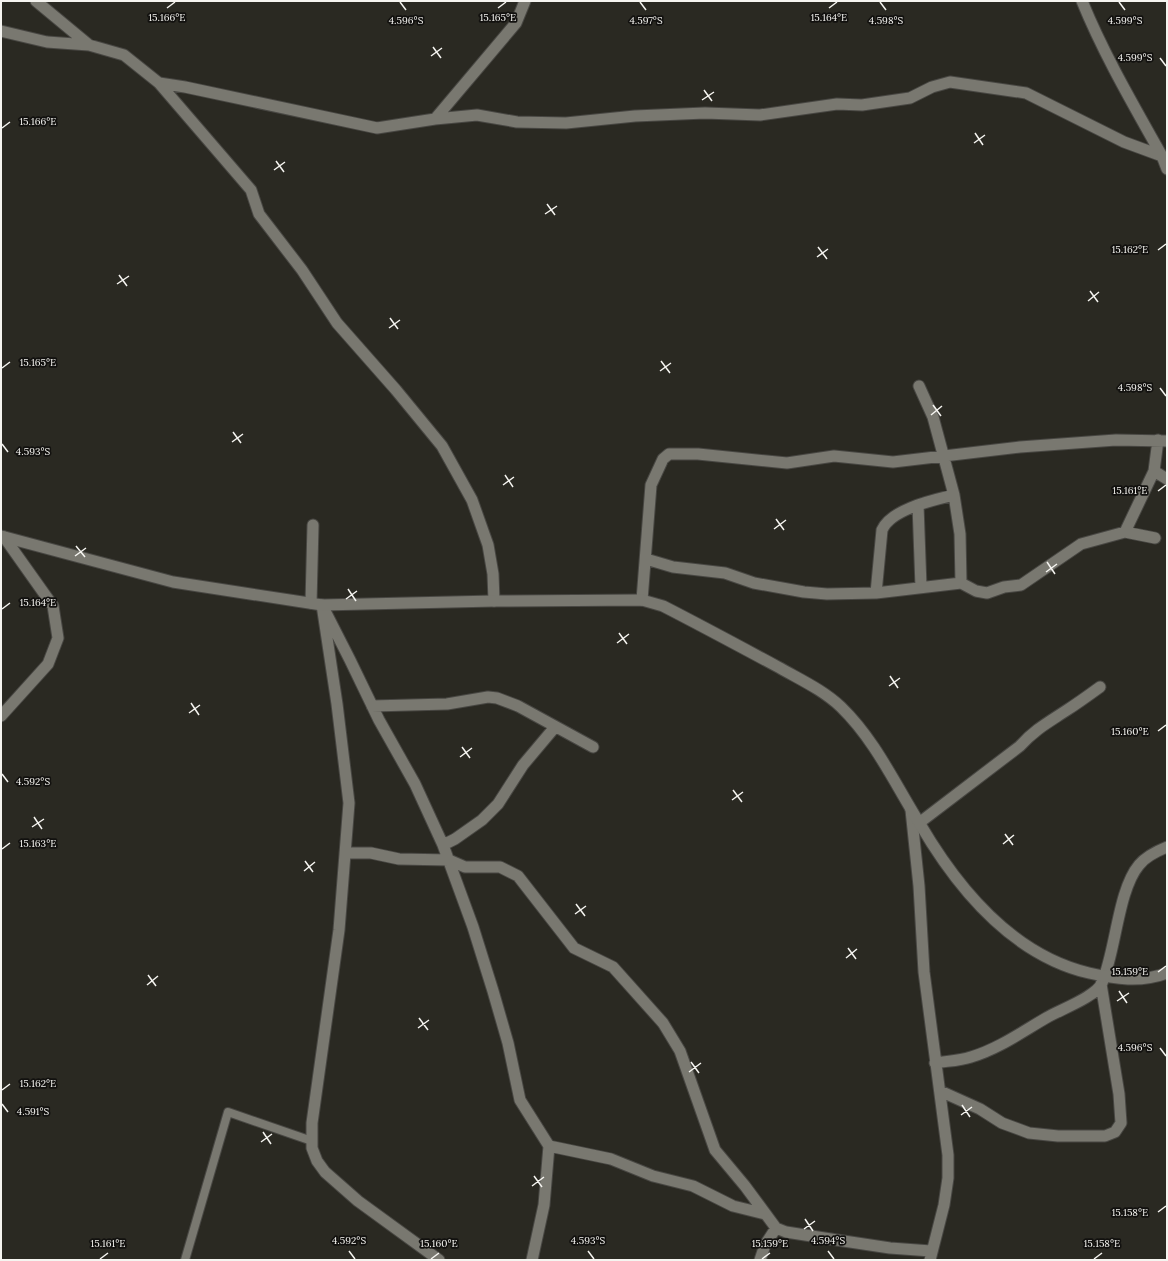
<svg xmlns="http://www.w3.org/2000/svg" width="1168" height="1261" font-family="Lora,serif">
	<style>
		.lines { fill: none; stroke-linecap: round; stroke-linejoin: round }
		.pedestrian-casing { stroke: #484743; stroke-width: 10 }
		.minor-casing { stroke: #484743; stroke-width: 13 }
		.tertiary-casing { stroke: #484743; stroke-width: 13 }
		.pedestrian { stroke: #797870; stroke-width: 8 }
		.minor { stroke: #797870; stroke-width: 11 }
		.tertiary { stroke: #797870; stroke-width: 11 }
		.ticks { fill: none; stroke: #f5f4f0; stroke-width: 1.5 }
		.ticks-label { font-size: 10px; text-anchor: middle; fill: #f5f4f0; stroke: #12110f; stroke-width: 3.5; stroke-linejoin: round; paint-order: stroke }
	</style>
	<rect width="100%" height="100%" fill="#2a2922"/>
	<g class="lines">
		<g class="pedestrian-casing">
			<path id="pedestrian" d="M185,1260L228,1112L312,1141"/>
		</g>
		<g class="minor-casing">
			<path id="minor" d="M36,1L89,45
				M1082,1C1104,55 1134,106 1162,156
				M1,31L47,42L89,45L124,55L159,83L251,190L259,214L302,270L337,323L396,390L442,446L472,500L488,545L493,574L494,601
				M159,83L185,87L377,128L435,119L477,115L517,122L566,123L635,116L705,113L760,115L837,104L862,105L910,98L932,87L950,82L1026,93L1124,142L1162,156L1167,169
				M435,119L516,23L525,1
				M919,386L933,417L954,495L960,534L961,583
				M1154,471L1167,479
				M918,505L921,587
				M1125,532L1154,471L1158,440
				M646,559L673,567L725,573L754,583L804,592L827,594L876,593L961,583L976,591L987,593L1004,587L1021,585L1081,544L1125,532L1155,538
				M876,593L882,530C891,509 934,500 954,495
				M642,600L651,485L663,459L669,454H698L787,463L834,456L893,462L1020,447L1116,440L1167,441
				M311,603L313,525
				M372,706L447,704L488,697L497,698L518,706L593,747
				M1,716L48,664L58,638L53,606L4,537
				M911,810L919,886L924,972L948,1155V1178L944,1205L930,1260
				M919,823L1020,746C1034,730 1049,722 1067,710C1078,703 1089,695 1100,687
				M443,845L455,839L482,820L498,804L523,765L555,727
				M345,853H371L399,859L449,860L465,867H500L518,876L574,948L613,967L663,1023L680,1051L715,1150L745,1186L776,1228L786,1232L837,1240L890,1248L931,1251
				M935,1063C946,1061 959,1061 971,1057C998,1049 1022,1032 1046,1018C1059,1010 1096,997 1102,983C1116,950 1118,890 1139,865C1146,856 1157,851 1167,847
				M940,1091L980,1109L1002,1123L1029,1133L1058,1136H1105L1115,1132L1121,1123L1119,1094L1101,984
				M549,1146L611,1159L653,1176L693,1186L733,1206L765,1214
				M439,1260L358,1201L325,1172L317,1161L312,1148V1123L339,930L349,803L337,704L322,605L350,660L379,720L415,784L443,845L473,927L493,991L508,1043L520,1100L549,1146L544,1205L532,1260
				M760,1260L765,1245L776,1228"/>
		</g>
		<g class="tertiary-casing">
			<path id="tertiary" d="M1,536L173,582L322,605L494,601L642,600L663,606C702,626 741,647 780,668C801,680 823,690 841,707C875,740 895,784 920,824C958,889 1013,955 1089,973C1115,979 1141,983 1167,973"/>
		</g>
		<use href="#pedestrian" class="pedestrian"/>
		<use href="#minor" class="minor"/>
		<use href="#tertiary" class="tertiary"/>
	</g>
	<path class="ticks" d="M400,2L406,10M640,2L646,10M880,2L886,10M1119,2L1125,10M167,8L175,2M498,8L506,2M829,8L837,2M433,47L441,58M431,56L442,48M1160,58L1166,66M704,90L712,101M702,100L714,92M2,128L10,122M975,133L983,145M974,143L985,135M276,161L284,172M274,170L285,162M547,204L555,215M545,214L557,206M818,247L827,259M1158,250L1166,244M817,257L828,249M119,275L127,286M117,284L129,276M1090,291L1098,302M1088,301L1099,292M390,318L398,329M389,328L400,320M661,361L670,373M2,368L10,362M660,371L671,363M1160,388L1166,396M933,405L941,416M931,415L942,406M233,432L241,443M232,442L243,434M2,444L8,452M505,475L513,487M503,485L514,477M1158,491L1166,485M776,519L784,530M774,529L786,520M76,546L85,557M75,556L86,548M1047,562L1055,574M1046,572L1057,564M348,589L356,601M346,599L357,591M2,609L10,603M619,633L627,644M617,643L629,634M890,676L898,688M889,686L900,678M191,703L199,715M189,713L200,705M1158,731L1166,725M462,747L470,758M460,757L472,748M2,774L8,782M733,790L742,802M732,800L743,792M34,817L42,829M32,827L44,819M1005,834L1013,845M1003,844L1014,835M2,849L10,843M305,861L313,872M304,871L315,862M576,904L585,916M575,914L586,906M848,948L856,959M846,958L857,949M1158,972L1166,966M148,975L156,986M147,985L158,976M1119,991L1127,1003M1117,1001L1129,993M419,1018L428,1030M418,1028L429,1020M1160,1048L1166,1056M691,1062L699,1073M689,1072L701,1063M2,1090L10,1084M2,1104L8,1112M962,1105L970,1117M961,1115L972,1107M263,1132L271,1144M261,1142L272,1134M534,1176L542,1187M532,1186L544,1177M1158,1212L1166,1206M805,1219L813,1231M804,1229L815,1221M349,1251L355,1259M588,1251L594,1259M828,1251L834,1259M100,1259L108,1253M431,1259L439,1253M762,1259L770,1253M1094,1259L1102,1253"/>
	<g class="ticks-label">
		<text x="167" y="21">15.166°E</text>
		<text x="498" y="21">15.165°E</text>
		<text x="829" y="21">15.164°E</text>
		<text x="406" y="24">4.596°S</text>
		<text x="646" y="24">4.597°S</text>
		<text x="886" y="24">4.598°S</text>
		<text x="1125" y="24">4.599°S</text>
		<text x="1135" y="61">4.599°S</text>
		<text x="38" y="125">15.166°E</text>
		<text x="1130" y="253">15.162°E</text>
		<text x="38" y="366">15.165°E</text>
		<text x="1135" y="391">4.598°S</text>
		<text x="33" y="455">4.593°S</text>
		<text x="1130" y="494">15.161°E</text>
		<text x="38" y="606">15.164°E</text>
		<text x="1130" y="735">15.160°E</text>
		<text x="33" y="785">4.592°S</text>
		<text x="38" y="847">15.163°E</text>
		<text x="1130" y="975">15.159°E</text>
		<text x="1135" y="1051">4.596°S</text>
		<text x="38" y="1087">15.162°E</text>
		<text x="33" y="1115">4.591°S</text>
		<text x="1130" y="1216">15.158°E</text>
		<text x="349" y="1244">4.592°S</text>
		<text x="588" y="1244">4.593°S</text>
		<text x="828" y="1244">4.594°S</text>
		<text x="108" y="1247">15.161°E</text>
		<text x="439" y="1247">15.160°E</text>
		<text x="770" y="1247">15.159°E</text>
		<text x="1102" y="1247">15.158°E</text>
	</g>
	<rect width="1168" height="1261" fill="none" stroke="#f5f4f0" stroke-width="4"/>
</svg>
